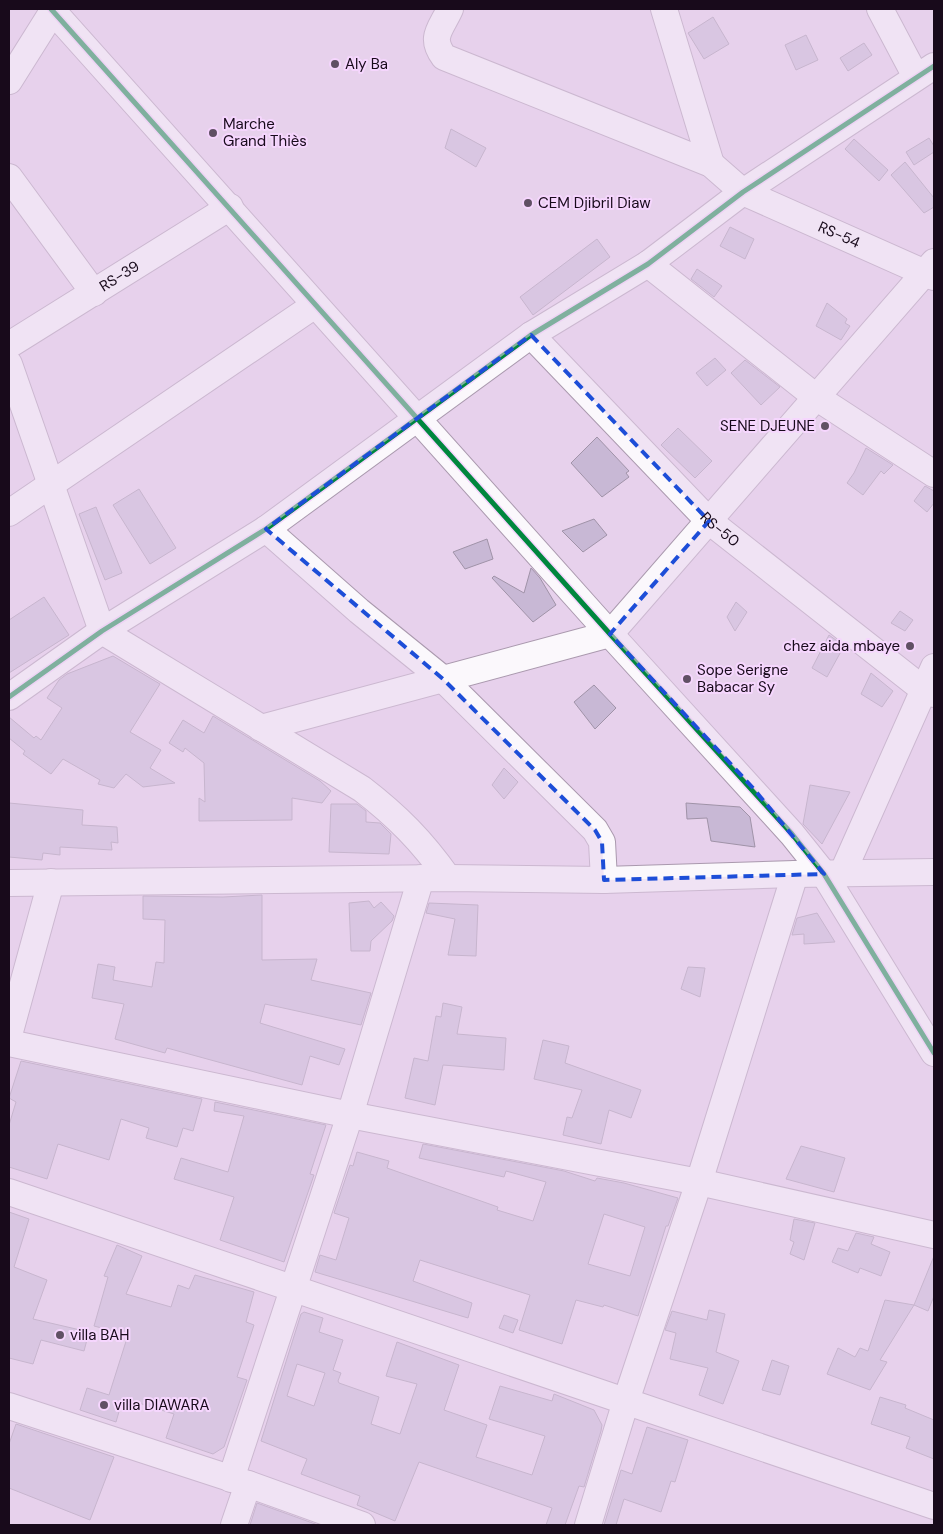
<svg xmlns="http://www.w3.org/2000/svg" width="943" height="1534" font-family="'DM Sans',sans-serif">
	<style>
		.building { fill: #c8b8d5; stroke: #a093a8; fill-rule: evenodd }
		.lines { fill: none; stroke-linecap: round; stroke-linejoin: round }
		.minor-casing { stroke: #aa99ae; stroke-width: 28 }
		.minor { stroke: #fbf8fc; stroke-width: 26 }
		.cycleway-casing { stroke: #f6d6fe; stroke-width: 8 }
		.cycleway { stroke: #00873e; stroke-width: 5 }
		.marked { fill: none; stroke: #1d4ed8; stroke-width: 4; stroke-dasharray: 10 6; stroke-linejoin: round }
		.poi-dot { fill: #605064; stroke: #f6d6fe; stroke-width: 2 }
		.labels { text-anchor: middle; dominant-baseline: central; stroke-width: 4; stroke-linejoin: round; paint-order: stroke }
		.poi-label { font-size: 15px; fill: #180a1b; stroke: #f6d6fe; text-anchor: start }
		.street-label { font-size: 15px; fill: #180a1b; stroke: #f6d6fe }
	</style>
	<rect width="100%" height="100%" fill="#e7d1ec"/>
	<path class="building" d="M713,17L729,44L704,59L688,33Z
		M806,35L818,60L796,70L785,45Z
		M864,43L872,55L848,71L840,58Z
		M451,129L486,148L476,167L445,148Z
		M929,138L934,146V152L914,165L906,152Z
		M854,139L888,170L879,181L845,149Z
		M905,162L934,198V207L924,213L891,175Z
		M730,227L754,239L745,259L720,246Z
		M597,239L610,257L533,315L520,297Z
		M697,269L722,286L714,297L691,279Z
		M827,303L847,319L845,323L850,326L841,340L816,326Z
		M715,358L726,370L707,386L696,373Z
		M745,360L780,387L761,405L731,373Z
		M678,428L712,461L695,478L661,445Z
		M597,437L629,471L626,473L629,477L602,497L571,463Z
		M866,448L893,465L884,474L881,471L863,495L847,483L854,473Z
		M925,486L934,491V503L927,512L914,501Z
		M139,489L176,548L150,564L113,505Z
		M96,507L122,573L105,580L79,514Z
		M594,519L607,535L583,552L562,531Z
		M487,539L493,559L465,569L453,552Z
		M531,568L540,578L556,605L533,622L492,578L494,576L524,593Z
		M44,597L69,635L9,673V620Z
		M736,602L747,612L735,631L727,617Z
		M900,611L913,620L905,631L891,623Z
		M829,635L844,646L827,677L812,668Z
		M113,656L160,684L130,732L161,750L150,768L175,783L143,787L126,774L114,788L98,784L100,780L63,759L51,774L23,754L25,751L9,738V717L34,738L36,736L41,740L62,708L47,698L59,680L67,674Z
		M871,673L893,691L882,707L861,694Z
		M594,685L616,708L595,729L574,702Z
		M213,716L320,781L331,791L322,803L292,798V820L199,821V798L205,802L204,763L185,748L183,752L169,743L183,720L204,733Z
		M504,768L518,782L504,799L492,785Z
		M810,785L850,792L822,844L803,824Z
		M9,803L83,810L82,825L117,827L118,843L111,842L112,850L60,847V855L43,853L42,860L9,857Z
		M686,803L740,807L750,817L755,847L711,841L707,818L687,819Z
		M331,804H357L366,811V822L380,823L391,834L389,854L329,852Z
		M262,895V960L317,959L311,980L371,993L361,1025L265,1004L260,1023L345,1049L339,1065L310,1056L302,1085L167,1048L165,1053L115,1039L124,1004L92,998L98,964L115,967L113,980L152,987L156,962L164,963L165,920L143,919V896L223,897Z
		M369,901L374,908L381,902L394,916L392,921L371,941L370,951H351L349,903Z
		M429,903L478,905L476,956L448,955L455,919L426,913Z
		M817,913L835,942L804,944V934L792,935L797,918Z
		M688,967L705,968L700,997L681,989Z
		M443,1003L462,1007L457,1034L506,1038L504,1070L443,1065L435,1105L405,1098L414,1058L428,1061L436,1016L441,1017Z
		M543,1040L569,1046L565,1063L641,1090L631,1118L609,1110L601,1144L563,1135L567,1117L572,1118L582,1090L534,1079Z
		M21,1061L202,1099L193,1131L183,1128L177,1147L146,1138L149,1128L121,1119L109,1160L58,1144L47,1179L9,1167V1125L16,1102L9,1098Z
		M215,1102L326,1125L310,1174L314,1175L284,1262L220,1240L234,1197L174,1179L181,1158L228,1172L244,1116L214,1111Z
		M423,1144L564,1171L595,1181L597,1178L624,1183L678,1198L668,1226H666L638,1316L604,1305L603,1307L576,1300L562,1344L519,1330L530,1295L420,1260L413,1281L472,1303L468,1318L315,1272L320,1255L336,1260L349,1218L334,1213L350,1165L353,1166L357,1152L389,1161L387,1168L498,1207L497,1210L533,1221L546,1182L506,1171L504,1177L419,1158ZM604,1214L645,1227L630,1276L588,1264Z
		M801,1146L845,1158L834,1192L786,1179Z
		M9,1212L29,1219L14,1267L47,1280L33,1319L89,1332L84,1351L41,1340L33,1364L9,1358Z
		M794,1219L815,1223L804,1260L790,1254L794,1242L790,1240Z
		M856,1233L874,1237L871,1244L890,1252L881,1276L860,1268L858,1273L832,1262L838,1248L848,1251Z
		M117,1245L142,1256L126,1294L171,1307L178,1285L189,1289L195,1275L254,1292L246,1322L254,1325L237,1377L247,1380L224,1447L213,1454L166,1438L174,1414L123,1398L116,1422L80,1410L87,1388L109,1395L128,1335L94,1326L108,1277L104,1276Z
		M934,1256V1296L928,1311L914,1305Z
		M885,1300L914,1305L880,1360L887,1362L870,1390L827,1374L838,1348L855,1357L860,1348L868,1351Z
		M709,1310L725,1314L716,1352L739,1361L723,1404L699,1395L708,1368L670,1359L676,1333L665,1330L672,1311L707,1320Z
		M304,1312L323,1318L319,1332L343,1340L333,1370L341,1373L338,1381L339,1383L379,1397L371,1424L400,1434L417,1384L386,1376L397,1342L459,1365L444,1410L487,1425L476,1457L532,1475L545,1436L489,1419L500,1386L552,1401L554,1394L594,1410L602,1425L601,1431L584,1487L579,1486L565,1525H546L552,1508L419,1462L395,1521L357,1505L360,1496L301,1474L307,1459L261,1441L301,1314ZM297,1364L325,1373L314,1406L287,1396Z
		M504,1315L518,1320L513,1333L499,1328Z
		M772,1360L789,1366L780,1395L762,1390Z
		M880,1397L906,1405L905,1408L934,1420V1459L906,1448L910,1437L871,1424Z
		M16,1424L114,1457L90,1520L9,1488V1444Z
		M647,1427L688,1440L675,1482L671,1481L661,1512L624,1499L616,1525H604L621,1470L632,1474Z
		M257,1503L318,1525H250Z"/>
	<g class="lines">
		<g class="minor-casing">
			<g id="minor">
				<path d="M51,9L610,634L792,834L824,874L934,1053"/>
				<path id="s1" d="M450,9C441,29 429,37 444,57L711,164L743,192L934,277"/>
				<path d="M664,9L711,164"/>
				<path d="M880,9L916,77"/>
				<path d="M9,81L53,11"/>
				<path d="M9,177L94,293"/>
				<path d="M648,264L816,397L934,474"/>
				<path id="s2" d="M531,335L709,521L924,690L934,694"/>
				<path id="s3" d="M9,345L230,207"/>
				<path d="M9,364L102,631L362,789C397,816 422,841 448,878"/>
				<path d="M9,513L315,305"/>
				<path d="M266,529L359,611L443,679L595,830L602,842L604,880"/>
				<path d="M9,697L102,631L266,529L531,335L648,264L743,192L934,66"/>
				<path d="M261,728L610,634L934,262"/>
				<path d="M842,874L934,667"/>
				<path d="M9,883L448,878L604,880L795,874L934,872"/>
				<path d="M9,1035L51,882"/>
				<path d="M9,1043L350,1115L699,1182L934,1235"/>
				<path d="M9,1192L934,1506"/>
				<path d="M9,1406L248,1484L362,1525"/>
				<path d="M231,1479L350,1115L421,878"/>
				<path d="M234,1525L248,1484"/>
				<path d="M588,1525L626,1401L699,1182L795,874"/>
			</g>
		</g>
		<use href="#minor" class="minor"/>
		<g class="cycleway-casing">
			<path id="cycleway" d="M51,9L610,634L792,834L824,874L934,1053
				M9,697L102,631L266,529L531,335L648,264L743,192L934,66"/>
		</g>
		<use href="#cycleway" class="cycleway"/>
	</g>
	<path d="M0 0H943V1534H0ZM531,335L709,521L610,634L753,788L824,874L604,880L602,842L595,830L443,679L266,529Z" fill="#e7d1ec" fill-opacity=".55" fill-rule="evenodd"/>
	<path class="marked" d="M531,335L709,521L610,634L753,788L824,874L604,880L602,842L595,830L443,679L266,529Z"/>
	<g class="poi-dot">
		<circle cx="335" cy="64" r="5"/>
		<circle cx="213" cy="133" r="5"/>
		<circle cx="528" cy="203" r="5"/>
		<circle cx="825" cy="426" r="5"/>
		<circle cx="910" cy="646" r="5"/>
		<circle cx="687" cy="679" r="5"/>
		<circle cx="60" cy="1335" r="5"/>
		<circle cx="104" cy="1405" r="5"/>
	</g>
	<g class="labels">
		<g class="poi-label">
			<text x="345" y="64">Aly Ba</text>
			<text x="223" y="124">Marche<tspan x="223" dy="17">Grand Thiès</tspan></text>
			<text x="538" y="203">CEM Djibril Diaw</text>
			<text x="815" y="426" text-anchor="end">SENE DJEUNE</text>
			<text x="900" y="646" text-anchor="end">chez aida mbaye</text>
			<text x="697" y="670">Sope Serigne<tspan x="697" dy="17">Babacar Sy</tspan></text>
			<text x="70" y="1335">villa BAH</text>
			<text x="114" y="1405">villa DIAWARA</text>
		</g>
		<g class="street-label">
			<text stroke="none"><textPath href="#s1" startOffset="488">RS-54</textPath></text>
			<text stroke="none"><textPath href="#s3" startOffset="130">RS-39</textPath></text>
			<text stroke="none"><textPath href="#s2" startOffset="271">RS-50</textPath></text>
		</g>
	</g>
	<rect width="943" height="1534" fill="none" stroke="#180a1b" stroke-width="20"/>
</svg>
